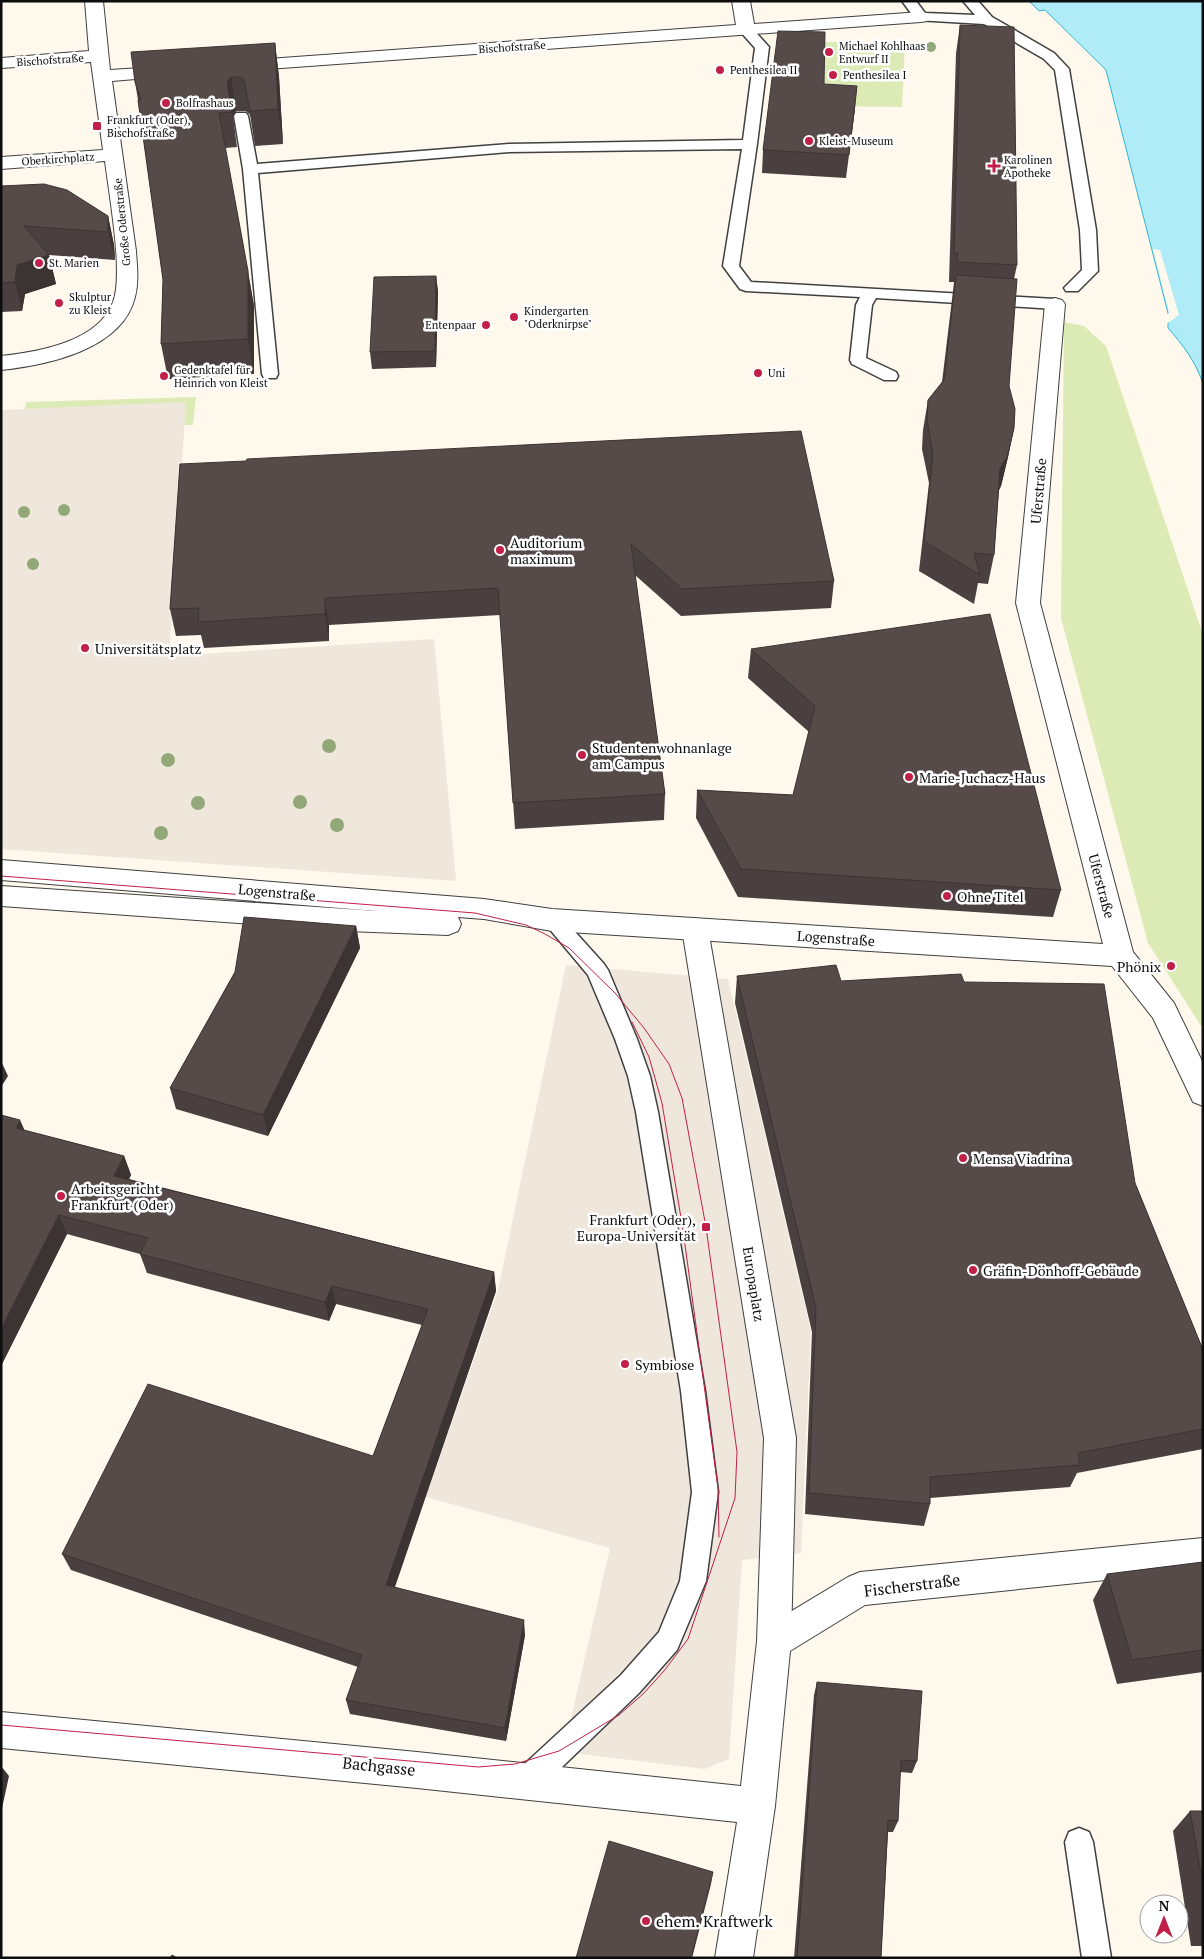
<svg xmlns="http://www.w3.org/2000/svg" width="1204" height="1959" font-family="'PT Serif',serif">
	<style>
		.green { fill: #dcebb5 }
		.plaza { fill: #efe6dc }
		.water { fill: #afecf8; stroke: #33b3d2 }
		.pier { fill: #fff8ec }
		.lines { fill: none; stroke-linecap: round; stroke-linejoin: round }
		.service-casing { stroke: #404040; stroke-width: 3 }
		.pedestrian-casing { stroke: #404040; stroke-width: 2 }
		.minor-casing { stroke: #404040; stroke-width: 2 }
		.service { fill: #fff; fill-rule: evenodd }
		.pedestrian { fill: #fff; fill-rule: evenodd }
		.minor { fill: #fff; fill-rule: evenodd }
		.tram { stroke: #c22048; stroke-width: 1 }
		.tree { fill: #93a879 }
		.wall { fill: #4a403f }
		.shaded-wall { fill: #3c3433 }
		.building { fill: #564b49; stroke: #3c3433 }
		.poi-dot { fill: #c22048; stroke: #fff; stroke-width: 2 }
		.labels { text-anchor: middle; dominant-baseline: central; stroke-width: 5; stroke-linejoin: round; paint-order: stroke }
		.far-poi-label { font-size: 11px; fill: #0d0d0d; stroke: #fff; text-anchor: start }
		.far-street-label { font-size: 11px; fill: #0d0d0d; stroke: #fff }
		.street-label { font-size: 14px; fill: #0d0d0d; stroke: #fff }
		.poi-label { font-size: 14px; fill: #0d0d0d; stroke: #fff; text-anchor: start }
		.near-street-label { font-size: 16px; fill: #0d0d0d; stroke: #fff }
		.near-poi-label { font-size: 16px; fill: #0d0d0d; stroke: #fff; text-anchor: start }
	</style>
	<rect width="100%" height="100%" fill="#fff8ec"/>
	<path class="green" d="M811,42H905L902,107L818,106Z
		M1064,322L1084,326L1106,346L1203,635V1029L1148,943L1061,618Z
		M196,397L193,425L21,430L26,402Z"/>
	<path class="plaza" d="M186,402L169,656L434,639L456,881L1,849V410Z
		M566,965L728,979L811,1332L801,1553L742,1560L729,1759L705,1769L572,1753L570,1723L610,1548L426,1497L498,1290Z"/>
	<path class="water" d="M1029,1H1203V384C1196,362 1183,345 1168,328V313L1106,70L1045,10L1039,11Z"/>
	<path class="pier" d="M1153,249L1160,250L1179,315L1165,325L1166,315L1169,313Z"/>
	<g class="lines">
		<g class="service-casing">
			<path id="service" d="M902,1H916L925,13L975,15L963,1H978L992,17L1054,53L1069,69L1096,230L1098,271L1078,291H1066L1064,288L1082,270L1080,230L1055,70L1044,59L984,24L916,20Z
				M746,26L751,27L769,47L757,144L739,266L751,282L1055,299L1061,301L1063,304L1061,307L1055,309L876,298L872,305L866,358L896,372L898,376L896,380H884L852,364L850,360L856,305L860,297L746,291L740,289L723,266L742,149L509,152L258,173L278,374L276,378H264L262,374L243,169L234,116L236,113H246L248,116L257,164L509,144L743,140L755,48L739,30Z
				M552,912L559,914L604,964L608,970L637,1039L650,1076L658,1112L705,1391L718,1492L706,1581L677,1650L639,1693L536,1792L526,1796L516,1792L512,1782L516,1772L621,1675L659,1632L680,1581L692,1492L681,1391L636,1112L628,1076L615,1039L588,975L542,920L545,914Z
				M1079,1828L1089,1832L1093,1842L1111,1958H1082L1065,1842L1069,1832Z"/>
		</g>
		<g class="pedestrian-casing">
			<path id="pedestrian" d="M695,918L705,922L708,929L796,1438L791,1641L786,1653L774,1658L762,1653L757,1641L764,1438L682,929L685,922Z"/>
		</g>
		<g class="minor-casing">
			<path id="minor" d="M85,1H103L110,70L171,66L177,67L180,71L177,75L171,76L112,81L136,251C137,266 139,282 135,297C122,350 47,365 1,370V356C38,352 98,342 113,302C124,274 109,194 105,161L1,169V157L103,150L91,62L1,68V58L89,51Z
				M732,1H750L754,24L921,12L927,13L930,17L927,21L921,22L241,71L235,70L232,66L235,62L241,61L736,25Z
				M1055,298L1062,300L1065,304L1040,603L1133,952L1174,1003L1203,1063V1106L1193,1102L1153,1018L1112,966L552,931L484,919L458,917L461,924L458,931L448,935L348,931L1,906V886L376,911L1,880V860L484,899L552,909L1103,944L1016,603L1045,304L1048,300Z
				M1203,1538V1570L865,1605L790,1651L775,1806L753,1958H715L737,1822L417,1788L1,1748V1712L417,1752L741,1786L757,1641L762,1629L848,1577L860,1572Z"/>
		</g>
		<use href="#service" class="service"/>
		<use href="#pedestrian" class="pedestrian"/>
		<use href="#minor" class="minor"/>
		<path class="tram" d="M1,876L475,913L526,925L545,934L569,948L615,993L644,1028L669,1064L682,1098L706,1227L737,1452L735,1498L688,1639L664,1671L643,1694L619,1715L559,1751L515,1764L478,1767L1,1725
			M632,1022L649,1057L662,1103L683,1230L718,1488L719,1537"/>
	</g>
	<g class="tree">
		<circle cx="844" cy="46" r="5"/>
		<circle cx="931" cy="47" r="5"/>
		<circle cx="64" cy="510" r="6"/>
		<circle cx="24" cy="512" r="6"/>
		<circle cx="33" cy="564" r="6"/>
		<circle cx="329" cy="746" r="7"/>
		<circle cx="168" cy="760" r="7"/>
		<circle cx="300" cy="802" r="7"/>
		<circle cx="198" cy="803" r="7"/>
		<circle cx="337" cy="825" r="7"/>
		<circle cx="161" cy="833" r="7"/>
	</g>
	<path class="wall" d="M960,25L1017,265L1014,279L1009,386L1014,428L1008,457L1001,486L999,490L994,555L988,584L978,583L974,604L919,571L929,483L922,449L923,430L928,400L942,382L953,291L954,282H949L956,53Z
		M275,43L279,77L283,144L255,146L250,115L246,111H236L233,116L237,147L225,148L254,306V374L168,379L161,344L163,280L138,100L135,82Z
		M855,108L846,178L762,173L763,150Z
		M1,186L108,216L114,245L115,260L49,255L56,284L25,294L22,311L1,312Z
		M436,276L438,292L436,367L372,369L370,352Z
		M180,464L834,581L831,608L681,616L635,575L665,794L664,820L515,829L500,615L329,625V641L204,648L201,635L176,636L170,609Z
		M751,649L1061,890L1053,917L738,897L696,818L697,790L793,795L809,732L748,678Z
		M356,926L360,948L268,1136L176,1109L170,1088L235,972Z
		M737,976L841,981L964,982L1135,1183L1203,1350V1449L1077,1473L1070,1487L930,1498V1504L924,1526L805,1514L812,1332L735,1003Z
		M24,1130L124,1156L131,1175L129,1179L494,1272L496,1291L395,1587L525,1635L506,1741L350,1714L346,1700L358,1667L71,1570L62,1554L373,1456L422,1325L336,1304L329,1321L147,1273L140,1254L67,1234L1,1366Z
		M1203,1562V1672L1117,1684L1093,1600L1107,1574Z
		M817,1682L917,1761L912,1773L900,1772L898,1821L893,1832H888L881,1958H794L814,1695Z
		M1190,1811H1203V1946H1191L1173,1831Z"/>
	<path class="shaded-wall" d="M275,43L279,77L283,144L278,109Z
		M231,77L236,111L233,116L227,82Z
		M857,86L855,108L846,178L849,155Z
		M108,216L114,245L115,260L108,232Z
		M49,255L56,284L25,294L22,311L15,282L17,265Z
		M248,271L254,306V374L248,339Z
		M436,276L438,292L436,367L435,351Z
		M1014,428L1008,457L1001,486L995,498L1000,468Z
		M325,598L329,625V641L325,614Z
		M356,926L360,948L268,1136L263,1115Z
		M1,1061L8,1076L1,1087Z
		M20,1120L29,1140L16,1128Z
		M124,1156L131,1175L121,1195L114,1176Z
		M59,1215L67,1234L1,1366V1329Z
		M494,1272L496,1291L390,1600L386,1585Z
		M332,1286L336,1304L329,1321L325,1302Z
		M524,1620L525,1635L506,1741L505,1728Z
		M1,1766L9,1776L1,1813Z
		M713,1872L711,1884L692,1958H691Z"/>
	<path class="building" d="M960,25L1014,27L1017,265L957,262L958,253L954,252Z
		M778,31L825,32L824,84L857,86L849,155L763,150Z
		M275,43L278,109L250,111L244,80L241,77H231L227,82L232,112L219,113L248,271V339L161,344L163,280L138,100H141L135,82L131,52Z
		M44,184L67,190L108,216V232L24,226L49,255L17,265L15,282L1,283V186Z
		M956,275L1017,279L1009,386L1015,409L1014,428L1007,457L1000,468L994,555L974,553L980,575L924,541L933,454L927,420L928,400L944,380Z
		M436,276L435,351L370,352L374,277Z
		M801,431L834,581L682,589L631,544L665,794L513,803L498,588L325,598V614L198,622L199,608L170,609L180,464L246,461L247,459Z
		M990,614L1061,890L741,869L697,790L793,795L815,706L751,649Z
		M244,917L356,926L263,1115L170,1088L235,972Z
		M836,965L841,981L961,974L964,982L1104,984L1135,1183L1203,1350V1429L1078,1453L1080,1465L930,1477V1504L809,1493L816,1308L737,976Z
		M1,1115L20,1120L16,1128L124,1156L114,1176L494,1272L386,1585L524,1620L505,1728L346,1700L362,1655L62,1554L148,1384L373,1456L428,1309L332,1286L325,1302L140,1254L148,1238L59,1215L1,1329Z
		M1203,1562V1650L1132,1660L1107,1574Z
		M817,1682L922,1691L917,1761L901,1760L898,1821L888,1820L881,1958H797Z
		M1190,1811H1203V1885Z
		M609,1841L713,1872L691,1958H576Z
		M172,1955L177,1958H170Z"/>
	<g class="poi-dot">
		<circle cx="829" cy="52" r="5"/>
		<circle cx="720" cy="70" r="5"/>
		<circle cx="833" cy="75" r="5"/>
		<circle cx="166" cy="103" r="5"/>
		<rect x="92" y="121" width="10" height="10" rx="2.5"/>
		<circle cx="809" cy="141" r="5"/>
		<path d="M991.5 158.5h5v5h5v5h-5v5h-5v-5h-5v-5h5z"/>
		<circle cx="39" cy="263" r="5"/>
		<circle cx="59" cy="303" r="5"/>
		<circle cx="514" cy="317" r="5"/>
		<circle cx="486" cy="325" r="5"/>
		<circle cx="758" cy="373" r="5"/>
		<circle cx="164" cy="376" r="5"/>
		<circle cx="500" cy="550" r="5"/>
		<circle cx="85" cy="648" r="5"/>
		<circle cx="582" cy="755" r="5"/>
		<circle cx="909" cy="777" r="5"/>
		<circle cx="947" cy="896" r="5"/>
		<circle cx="1171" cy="966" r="5"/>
		<circle cx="963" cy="1158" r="5"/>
		<circle cx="61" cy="1196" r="5"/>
		<rect x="701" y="1222" width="10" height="10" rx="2.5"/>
		<circle cx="973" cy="1270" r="5"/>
		<circle cx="625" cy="1364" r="5"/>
		<circle cx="646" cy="1921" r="5"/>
	</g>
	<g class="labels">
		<g class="far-poi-label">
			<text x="839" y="46">Michael Kohlhaas<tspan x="839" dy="13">Entwurf II</tspan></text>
			<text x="730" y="70">Penthesilea II</text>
			<text x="843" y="75">Penthesilea I</text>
			<text x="176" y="103">Bolfrashaus</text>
			<text x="107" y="120">Frankfurt (Oder),<tspan x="107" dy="13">Bischofstraße</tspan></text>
			<text x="819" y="141">Kleist-Museum</text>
			<text x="1004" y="160">Karolinen<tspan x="1004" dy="13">Apotheke</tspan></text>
			<text x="49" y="263">St. Marien</text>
			<text x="69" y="297">Skulptur<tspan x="69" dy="13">zu Kleist</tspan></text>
			<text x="524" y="311">Kindergarten<tspan x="524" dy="13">"Oderknirpse"</tspan></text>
			<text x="476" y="325" text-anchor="end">Entenpaar</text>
			<text x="174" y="370">Gedenktafel für<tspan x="174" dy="13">Heinrich von Kleist</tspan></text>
			<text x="768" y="373">Uni</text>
		</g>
		<g class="far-street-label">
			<text transform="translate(512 47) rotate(-4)">Bischofstraße</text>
			<text transform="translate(50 60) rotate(-4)">Bischofstraße</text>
			<text transform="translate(58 159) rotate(-4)">Oberkirchplatz</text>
			<text transform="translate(122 222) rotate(-96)">Große Oderstraße</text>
		</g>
		<g class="street-label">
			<text transform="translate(1038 491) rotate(-85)">Uferstraße</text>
			<text transform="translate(1102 886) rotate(75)">Uferstraße</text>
			<text transform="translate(277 892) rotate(5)">Logenstraße</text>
			<text transform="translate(836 938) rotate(4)">Logenstraße</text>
			<text transform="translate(754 1284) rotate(81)">Europaplatz</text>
		</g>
		<g class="poi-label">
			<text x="510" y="542">Auditorium<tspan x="510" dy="16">maximum</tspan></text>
			<text x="95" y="648">Universitätsplatz</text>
			<text x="592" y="747">Studentenwohnanlage<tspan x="592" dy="16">am Campus</tspan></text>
			<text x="919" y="777">Marie-Juchacz-Haus</text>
			<text x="957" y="896">Ohne Titel</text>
			<text x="1161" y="966" text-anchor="end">Phönix</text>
			<text x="973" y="1158">Mensa Viadrina</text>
			<text x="71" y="1188">Arbeitsgericht<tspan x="71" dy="16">Frankfurt (Oder)</tspan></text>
			<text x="696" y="1219" text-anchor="end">Frankfurt (Oder),<tspan x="696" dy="16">Europa-Universität</tspan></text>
			<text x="983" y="1270">Gräfin-Dönhoff-Gebäude</text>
			<text x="635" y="1364">Symbiose</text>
		</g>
		<g class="near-street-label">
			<text transform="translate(912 1585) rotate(-7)">Fischerstraße</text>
			<text transform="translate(379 1766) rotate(6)">Bachgasse</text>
		</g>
		<g class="near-poi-label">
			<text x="656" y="1921">ehem. Kraftwerk</text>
		</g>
	</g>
	<rect width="1204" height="1959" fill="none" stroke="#0d0d0d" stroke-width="5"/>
	<g transform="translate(1164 1919)"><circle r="24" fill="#ffffff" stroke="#9e9e9e"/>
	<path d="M0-4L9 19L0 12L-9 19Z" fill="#c22048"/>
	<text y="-8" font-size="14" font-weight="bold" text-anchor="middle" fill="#0d0d0d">N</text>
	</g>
</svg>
